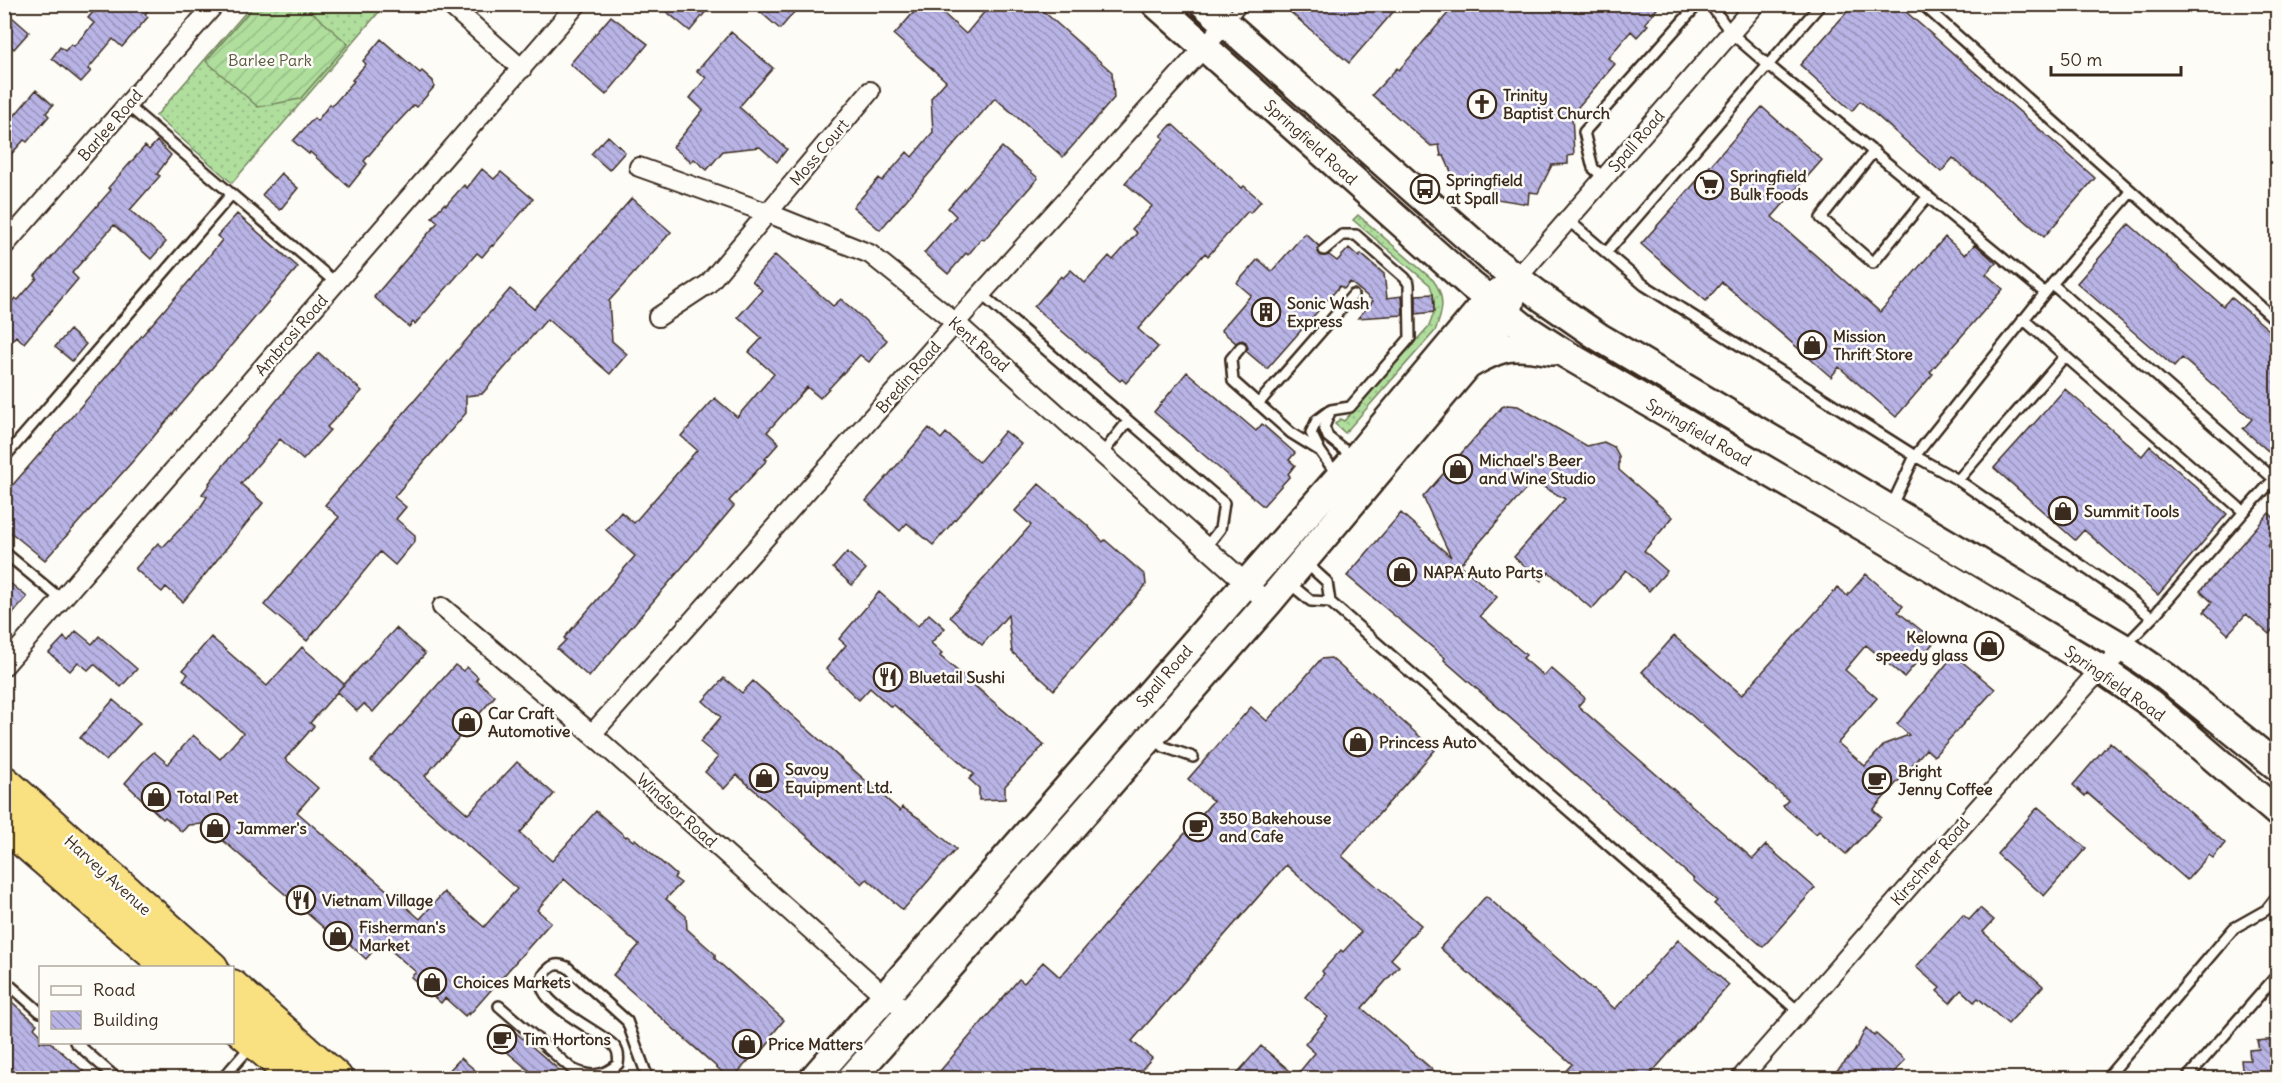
<svg xmlns="http://www.w3.org/2000/svg" width="2282" height="1083" font-family="Delius,sans-serif">
	<style>
		.grass { fill: url(#grass-dots); stroke: #75845e; stroke-width: 1.5 }
		.garden { fill: url(#garden-furrows); stroke: #75845e; stroke-width: 1.5 }
		.building { fill: url(#building-back-hatch); stroke: #3b2a1e; stroke-width: 1.5 }
		.lines { fill: none; stroke-linecap: round; stroke-linejoin: round }
		.service-casing { stroke: #3b2a1e; stroke-width: 14 }
		.minor-casing { stroke: #3b2a1e; stroke-width: 22 }
		.secondary-casing { stroke: #3b2a1e; stroke-width: 32 }
		.trunk-casing { stroke: #3b2a1e; stroke-width: 36 }
		.service { stroke: #fdfcf7; stroke-width: 9 }
		.minor { stroke: #fdfcf7; stroke-width: 18 }
		.secondary { stroke: #fdfcf7; stroke-width: 27 }
		.trunk { stroke: #f9e181; stroke-width: 32 }
		.labels { text-anchor: middle; dominant-baseline: central; stroke-width: 5; stroke-linejoin: round; paint-order: stroke }
		.park-label { font-size: 16px; fill: #58573e; stroke: #fdfcf7 }
		.poi-label { font-size: 16px; font-weight: bold; fill: #3b2a1e; stroke: #fdfcf7; text-anchor: start }
		.street-label { font-size: 16px; fill: #3b2a1e; stroke: #fdfcf7 }
	</style>
	<defs>
		<pattern id="grass-dots" width="8" height="8" patternUnits="userSpaceOnUse" patternTransform="scale(1.5)"><rect width="8" height="8" fill="#afde9d"/><path d="M2 2h.1M6 6h.1" fill="none" stroke="#97bf87" stroke-width="1.8" stroke-linecap="round"/></pattern>
		<pattern id="garden-furrows" width="10" height="10" patternUnits="userSpaceOnUse" patternTransform="scale(1.5)"><rect width="10" height="10" fill="#afde9d"/><path d="M-1 1l2-2M0 10L10 0M9 11l2-2" fill="none" stroke="#97bf87"/></pattern>
		<pattern id="building-back-hatch" width="6" height="6" patternUnits="userSpaceOnUse" patternTransform="scale(1.5)"><rect width="6" height="6" fill="#b9b4e6"/><path d="M-1 5l2 2M0 0l6 6M5-1l2 2" fill="none" stroke="#9893ba"/></pattern>
	</defs>
	<rect width="100%" height="100%" fill="#fdfcf7"/>
	<filter id="ink" filterUnits="userSpaceOnUse"><feTurbulence type="fractalNoise" baseFrequency=".0167" numOctaves="2"/><feDisplacementMap in="SourceGraphic" scale="12" xChannelSelector="R" yChannelSelector="G"/><feConvolveMatrix kernelMatrix="1 2 1 2 8 2 1 2 1" color-interpolation-filters="sRGB"/></filter>
	<g filter="url(#ink)">
		<path class="grass" d="M252,5H385L232,183L156,116Z
			M1358,215L1433,280C1446,297 1443,312 1435,331L1345,433L1335,424L1340,419L1344,421L1429,326C1436,310 1436,301 1430,285L1353,220Z"/>
		<path class="garden" d="M255,5H304L348,44L300,99L258,107L206,61Z"/>
		<path class="building" d="M100,4H153L145,14L148,17L122,47L113,39L88,69L91,71L81,82L52,58L60,47L65,51L71,44L74,46L94,23L88,18Z
			M657,4H712L690,31Z
			M751,4H801L780,29Z
			M921,4H933L966,34L991,4H1035L1112,72L1114,98L1063,157L995,98L880,230L853,207L879,178L882,181L907,152L912,157L933,132L931,98L946,81L894,35Z
			M1281,4H1400L1349,63Z
			M1456,4H1661L1645,23L1648,25L1637,37L1631,31L1608,58L1615,64L1572,114L1574,155L1568,156V164L1552,165L1538,193L1529,192L1528,204L1490,198L1493,185L1469,180L1468,183L1452,174L1444,156H1441L1439,145L1431,146L1372,95L1397,68L1399,70Z
			M1854,4H1897L2095,178L2044,237L1953,158L1941,172L1860,101L1852,111L1800,65Z
			M4,10L29,32L14,49L4,40Z
			M611,16L648,44L606,95L570,64Z
			M731,32L773,68L739,107L787,149L777,162L760,147L723,151L707,170L694,159L691,162L673,147L703,110L690,98L706,78L697,71Z
			M381,39L420,73L422,71L433,81L434,87L417,107L414,105L385,136L364,161L367,164L349,187L310,152L309,154L293,141L314,118L317,121L330,104L332,106L354,81L352,80L366,64L363,61Z
			M36,90L53,105L46,113L49,116L27,142L24,140L4,162V128Z
			M1762,107L1822,160L1772,217L1880,312L1945,237L1965,255L1975,244L1996,263L1986,274L2003,289L1930,372L1933,374L1896,417L1839,367L1831,377L1722,282L1706,301L1641,244Z
			M1172,124L1242,188L1244,186L1261,201L1250,213L1248,211L1208,256L1205,253L1138,329L1158,347L1126,383L1122,379L1120,381L1034,307L1061,276L1063,278L1071,270L1085,283L1109,256L1113,260L1137,233L1132,229L1152,206L1125,183L1164,138L1161,136Z
			M608,136L625,152L609,170L591,154Z
			M157,141L171,155L157,174L160,176L130,210L166,242L151,259L114,225L72,273L78,279L24,343L16,336L4,349V310L15,298L18,300L37,278L35,276L111,190L108,188L145,146L149,150Z
			M1002,147L1038,178L984,240L982,238L968,255L966,253L948,274L924,253L956,216L948,208Z
			M482,169L494,179L501,172L533,199L493,246L492,245L482,257L477,253L415,324L413,322L409,327L374,297L438,222L432,217L444,204L446,205L464,185L467,188Z
			M281,173L298,188L280,210L262,195Z
			M632,198L671,232L609,301L612,341L627,354L610,374L547,319L482,394L466,396V413L394,497L406,507L396,519L415,535V541L395,565L380,552L307,641L264,605L339,517L325,505L510,289L534,309Z
			M237,214L298,267L132,462L45,560L4,527V495L190,280L222,240L217,236Z
			M2129,224L2223,306L2231,297L2277,337V439L2268,451L2243,429L2252,419L2182,358L2174,367L2077,283Z
			M1305,233L1319,246L1318,252L1321,256L1329,255L1337,261L1349,248L1359,257L1361,254L1384,274L1387,298L1402,296L1403,315L1358,318L1373,301L1350,282L1344,289L1340,286L1267,369L1246,351L1248,348L1246,342L1242,340L1236,343L1221,330L1251,295L1237,283L1258,259L1272,271Z
			M775,255L833,306L841,299L887,340L869,362L860,355L820,398L807,387L767,432L779,443L765,459L767,460L729,501L734,506L589,677L557,649L566,640L564,638L635,556L606,530L621,512L634,523L697,450L681,436L715,398L737,417L774,374L749,352L762,338L738,317L762,290L752,281Z
			M1433,294L1434,312L1416,314V295Z
			M70,330L86,344L72,361L55,347Z
			M319,353L362,391L327,427L330,430L303,460L280,439L241,484L263,503L183,602L166,587L162,592L135,569L158,543L163,547L200,508L207,497L202,494L210,484L209,483L291,383Z
			M1187,372L1256,431L1262,424L1295,453L1289,460L1295,465L1288,474L1290,476L1263,506L1154,412Z
			M2065,389L2142,456L2150,446L2227,514L2158,595L2084,530L2075,540L1994,468Z
			M1507,405L1518,406L1587,446L1604,442L1614,447L1619,456V470L1673,517L1644,551L1667,571L1649,591L1626,570L1592,609L1549,572L1541,581L1514,557L1565,499L1533,481L1460,565L1497,597L1480,616L1526,655L1523,658L1544,676L1551,668L1585,698L1578,706L1753,859L1766,845L1815,888L1763,947L1714,904L1717,901L1693,880L1694,879L1444,660L1445,658L1347,576L1401,513L1451,557L1423,497L1502,407Z
			M929,428L941,439L946,433L979,462L1005,431L1021,444L933,545L907,523L900,531L866,501Z
			M1039,484L1087,525L1103,542L1105,540L1145,575L1146,585L1054,690L1012,652L1008,615L982,645L950,617L1031,525L1015,511Z
			M2269,513L2277,521V535L2268,546L2277,555V624L2269,634L2246,614L2228,634L2204,612L2212,602L2200,591Z
			M847,552L866,569L852,585L833,568Z
			M1866,574L1903,606L1898,612L1935,641L1904,677L1866,645L1845,670L1877,698L1838,743L1865,766L1885,744L1909,735L1897,724L1954,655L1995,689L1934,756L1926,749L1873,810L1881,817L1846,854L1819,831L1816,834L1783,806L1788,800L1642,672L1674,636L1742,695L1838,587L1847,596Z
			M4,578L27,597L4,624Z
			M879,592L918,626L929,614L945,628L931,643L942,653L940,656L1044,745L1005,786V799L979,800V788L969,779L974,774L894,705L891,707L870,688L859,700L826,669L846,645L839,639Z
			M396,628L425,654L373,712L364,704L357,711L337,692Z
			M76,631L92,644L99,636L137,669L121,687L94,664L88,670L78,662L70,671L49,653L64,637L68,641Z
			M211,637L267,686L302,647L344,684L310,723L314,726L285,759L318,788L297,812L420,919L444,892L484,927L517,889L371,761L455,665L463,671L467,667L478,677L476,680L495,696L425,776L468,814L517,762L554,794L520,833L552,861L596,811L626,837L627,836L633,841L635,839L676,875L674,878L681,883L666,899L686,916L687,929L715,954V959L784,1020L771,1036L773,1038L760,1054L757,1051L733,1078H729L613,975L639,945L564,879L537,910L551,922L469,1015L468,1013L465,1016L445,998L441,1003L411,977L416,972L381,942L366,959L335,931L332,935L204,824L188,825L182,832L165,817L163,819L125,783L143,762L154,752L168,764L193,735L220,759L243,733L183,680L188,674L183,670Z
			M1331,658L1435,750L1342,856L1421,925L1391,959L1399,966L1362,1008L1442,1078H1233L1261,1046L1296,1076L1315,1053L1305,1044L1328,1017L1305,997L1324,974L1322,971L1341,950L1343,952L1361,932L1286,865L1132,1041L1152,1058L1134,1078H934L1019,979L1024,983L1043,962L1060,977L1213,801L1188,779L1251,707L1267,721L1321,659Z
			M724,678L742,693L753,681L900,811L902,807L919,818L956,849L903,910L867,879L862,884L737,775L724,789L705,772L718,757L700,742L721,717L703,701Z
			M113,700L140,723L106,761L80,738Z
			M2110,742L2225,843L2213,858L2209,855L2187,880L2087,793L2085,796L2073,785Z
			M2038,807L2086,848L2044,896L1997,854Z
			M1486,896L1615,1009L1678,940L1729,985L1647,1078H1559L1572,1064L1440,948Z
			M1980,908L1994,920L1983,932L2043,986L2008,1024L1978,998L1974,1002L1961,990L1950,1003L1937,991L1940,988L1916,967L1963,915L1969,920Z
			M4,995L37,1024L34,1028L40,1034V1042H50L91,1078H4Z
			M507,1025L558,1069L550,1078H538L494,1041Z
			M1866,1028L1874,1036L1876,1034L1905,1060L1889,1078H1830L1854,1052Z
			M2277,1039V1078H2243L2241,1060H2250L2249,1050L2259,1049L2257,1041Z
			M461,1058L484,1078H442Z"/>
		<g class="lines">
			<g class="service-casing">
				<path id="service" d="M1821,4L1768,65L2045,293
					M1922,4L2278,322
					M1228,21L1243,4
					M127,105L336,283
					M1874,151L1821,218L1873,263L1928,196
					M1604,178L1593,168L1584,132L1698,4
					M2131,192L2052,284L2274,479L2278,475
					M1568,220L1644,285L1915,456L1958,480L2126,596L2152,618L2125,646
					M1324,250L1342,235H1356L1405,278L1409,284L1410,338L1350,407L1331,410L1324,427L1328,437L1353,457
					M1606,253L1768,65L1731,33L1710,4
					M981,294L1224,503L1220,529L1206,547
					M1241,347L1231,359L1233,381L1291,433L1320,451
					M2065,356L2244,512L2152,618
					M1258,404L1353,295
					M1329,411L1317,420L1311,433L1320,451L1337,475
					M1102,454L1128,421
					M4,458L231,195
					M1958,480L2065,356L2023,319
					M1891,507L1915,456L2049,288
					M2244,512L2274,479
					M4,552L62,600
					M1306,563L1327,582L1330,602
					M1289,583L1311,601L1330,602L1798,1011
					M1153,737L1164,747L1193,757
					M4,980L40,1012
					M499,1006L572,1069C589,1078 603,1077 618,1064C619,1058 619,1052 615,1047C600,1029 514,996 550,968C556,963 561,965 567,967L627,1021L646,1073
					M75,1042L116,1078
					M223,1078L251,1046
					M2107,1078L2234,928L2266,910L2278,895
					M2187,1078L2278,974"/>
			</g>
			<g class="minor-casing">
				<path id="minor" d="M449,4L522,69
					M639,167L768,213L870,254L956,323L1268,603
					M4,246L215,4
					M1517,278L1756,4
					M658,317L708,284L870,91
					M442,607L592,734L886,997L911,1012
					M4,666L577,4
					M592,734L981,294L1226,23
					M1741,1078L2089,682L2124,648"/>
			</g>
			<g class="secondary-casing">
				<path id="secondary" d="M1156,4L1471,285L1522,326L1562,352L1876,534L2101,669L2150,703L2278,813
					M1204,4L1493,260L1544,299L1599,337L2124,648L2166,677L2278,767
					M1470,364C1506,343 1515,345 1553,351
					M814,1078L1355,459L1488,300L1502,290
					M852,1078L1268,603L1467,366L1507,315L1511,299"/>
			</g>
			<g class="trunk-casing">
				<path id="trunk" d="M4,782L212,968
					M4,824L170,968
					M232,986L336,1078
					M232,1022L296,1078"/>
			</g>
			<use href="#service" class="service"/>
			<use href="#minor" class="minor"/>
			<use href="#secondary" class="secondary"/>
			<use href="#trunk" class="trunk"/>
		</g>
	</g>
	<defs>
		<g id="church-ring" transform="scale(1.5)"><circle r="9.5" fill="#fdfcf7" stroke="#3b2a1e" stroke-width="1.5"/><path d="M-1.2-6h2.4v3.5h3.3v2.4h-3.3V6h-2.4V-.1h-3.3v-2.4h3.3Z" fill="#3b2a1e"/></g>
		<g id="supermarket-ring" transform="scale(1.5)"><circle r="9.5" fill="#fdfcf7" stroke="#3b2a1e" stroke-width="1.5"/><path d="M-6-5.5h2.5l.6 2H6L4.5 2H-2.5L-4.4-4H-6ZM-1.5 3.2a1.3 1.3 0 1 0 .1 0ZM3 3.2a1.3 1.3 0 1 0 .1 0Z" fill="#3b2a1e"/></g>
		<g id="bus-ring" transform="scale(1.5)"><circle r="9.5" fill="#fdfcf7" stroke="#3b2a1e" stroke-width="1.5"/><path d="M-5-6H5V4H4V6H2V4H-2V6H-4V4H-5ZM-3.5-4V0h7V-4ZM-3.5 1.2v1.5H-2V1.2ZM2 1.2v1.5H3.5V1.2Z" fill="#3b2a1e"/></g>
		<g id="building-ring" transform="scale(1.5)"><circle r="9.5" fill="#fdfcf7" stroke="#3b2a1e" stroke-width="1.5"/><path d="M-4-6H4V6H1V3H-1V6H-4ZM-2.5-4.3h1.7v1.8h-1.7ZM.8-4.3h1.7v1.8H.8ZM-2.5-1h1.7V.8h-1.7ZM.8-1h1.7V.8H.8Z" fill="#3b2a1e"/></g>
		<g id="shop-ring" transform="scale(1.5)"><circle r="9.5" fill="#fdfcf7" stroke="#3b2a1e" stroke-width="1.5"/><path d="M-5-2.5h2.3a2.7 3.5 0 0 1 5.4 0H5L5.5 6h-11ZM-1.5-2.5h3a1.5 2.3 0 0 0-3 0Z" fill="#3b2a1e"/></g>
		<g id="restaurant-ring" transform="scale(1.5)"><circle r="9.5" fill="#fdfcf7" stroke="#3b2a1e" stroke-width="1.5"/><path d="M-5-6h1v4h1v-4h1v4h1v-4h1v5L-1.5 .5V6h-2V.5L-5-1ZM5-6V6H3V1.5H1.5Q1.5-4 5-6Z" fill="#3b2a1e"/></g>
		<g id="cafe-ring" transform="scale(1.5)"><circle r="9.5" fill="#fdfcf7" stroke="#3b2a1e" stroke-width="1.5"/><path d="M-5.5-4.5H6V0H3Q3 3.5 0 3.5H-2.5Q-5.5 3.5-5.5 0ZM3-3.2v2h1.7v-2ZM-6 4.5H4V6H-6Z" fill="#3b2a1e"/></g>
	</defs>
	<g fill-rule="evenodd">
		<use href="#church-ring" x="1482" y="104"/>
		<use href="#supermarket-ring" x="1709" y="185"/>
		<use href="#bus-ring" x="1425" y="189"/>
		<use href="#building-ring" x="1266" y="312"/>
		<use href="#shop-ring" x="1812" y="345"/>
		<use href="#shop-ring" x="1458" y="469"/>
		<use href="#shop-ring" x="2063" y="511"/>
		<use href="#shop-ring" x="1402" y="572"/>
		<use href="#shop-ring" x="1989" y="646"/>
		<use href="#restaurant-ring" x="888" y="677"/>
		<use href="#shop-ring" x="467" y="722"/>
		<use href="#shop-ring" x="1358" y="742"/>
		<use href="#shop-ring" x="764" y="778"/>
		<use href="#cafe-ring" x="1877" y="780"/>
		<use href="#shop-ring" x="156" y="797"/>
		<use href="#cafe-ring" x="1198" y="827"/>
		<use href="#shop-ring" x="215" y="828"/>
		<use href="#restaurant-ring" x="301" y="900"/>
		<use href="#shop-ring" x="338" y="936"/>
		<use href="#shop-ring" x="432" y="982"/>
		<use href="#cafe-ring" x="502" y="1039"/>
		<use href="#shop-ring" x="747" y="1044"/>
	</g>
	<g class="labels">
		<g class="park-label">
			<text x="270" y="60">Barlee Park</text>
		</g>
		<g class="poi-label">
			<text x="1503" y="95">Trinity<tspan x="1503" dy="18">Baptist Church</tspan></text>
			<text x="1730" y="176">Springfield<tspan x="1730" dy="18">Bulk Foods</tspan></text>
			<text x="1446" y="180">Springfield<tspan x="1446" dy="18">at Spall</tspan></text>
			<text x="1287" y="303">Sonic Wash<tspan x="1287" dy="18">Express</tspan></text>
			<text x="1833" y="336">Mission<tspan x="1833" dy="18">Thrift Store</tspan></text>
			<text x="1479" y="460">Michael's Beer<tspan x="1479" dy="18">and Wine Studio</tspan></text>
			<text x="2084" y="511">Summit Tools</text>
			<text x="1423" y="572">NAPA Auto Parts</text>
			<text x="1968" y="637" text-anchor="end">Kelowna<tspan x="1968" dy="18">speedy glass</tspan></text>
			<text x="909" y="677">Bluetail Sushi</text>
			<text x="488" y="713">Car Craft<tspan x="488" dy="18">Automotive</tspan></text>
			<text x="1379" y="742">Princess Auto</text>
			<text x="785" y="769">Savoy<tspan x="785" dy="18">Equipment Ltd.</tspan></text>
			<text x="1898" y="771">Bright<tspan x="1898" dy="18">Jenny Coffee</tspan></text>
			<text x="177" y="797">Total Pet</text>
			<text x="1219" y="818">350 Bakehouse<tspan x="1219" dy="18">and Cafe</tspan></text>
			<text x="236" y="828">Jammer's</text>
			<text x="322" y="900">Vietnam Village</text>
			<text x="359" y="927">Fisherman's<tspan x="359" dy="18">Market</tspan></text>
			<text x="453" y="982">Choices Markets</text>
			<text x="523" y="1039">Tim Hortons</text>
			<text x="768" y="1044">Price Matters</text>
		</g>
		<g class="street-label">
			<text transform="translate(110 125) rotate(-49)">Barlee Road</text>
			<text transform="translate(1636 141) rotate(-49)">Spall Road</text>
			<text transform="translate(1311 142) rotate(42)">Springfield Road</text>
			<text transform="translate(819 152) rotate(-50)">Moss Court</text>
			<text transform="translate(291 335) rotate(-49)">Ambrosi Road</text>
			<text transform="translate(979 344) rotate(41)">Kent Road</text>
			<text transform="translate(908 377) rotate(-49)">Bredin Road</text>
			<text transform="translate(1699 432) rotate(30)">Springfield Road</text>
			<text transform="translate(1164 676) rotate(-49)">Spall Road</text>
			<text transform="translate(2115 683) rotate(35)">Springfield Road</text>
			<text transform="translate(677 810) rotate(42)">Windsor Road</text>
			<text transform="translate(1930 861) rotate(-49)">Kirschner Road</text>
			<text transform="translate(108 875) rotate(42)">Harvey Avenue</text>
		</g>
	</g>
	<rect width="2282" height="1083" fill="none" stroke="#fdfcf7" stroke-width="24"/>
	<rect x="12" y="12" width="2258" height="1059" fill="none" stroke="#3b2a1e" stroke-width="2" filter="url(#ink)"/>
	<rect x="39" y="966" width="195" height="78" fill="#fdfcf7" stroke="#afa8a0" stroke-width="1.5"/>
	<rect x="51" y="986" width="30" height="9" fill="#fdfcf7" stroke="#afa8a0" stroke-width="1.5"/>
	<text x="93" y="996" font-size="18" fill="#3b2a1e">Road</text>
	<rect x="51" y="1011" width="30" height="18" fill="url(#building-back-hatch)" stroke="#afa8a0" stroke-width="1.5"/>
	<text x="93" y="1026" font-size="18" fill="#3b2a1e">Building</text>
	<path d="M2051 66v9h130v-9" fill="none" stroke="#3b2a1e" stroke-width="3"/>
	<text x="2060" y="66" font-size="18" fill="#3b2a1e" stroke="#fdfcf7" stroke-width="4.5" paint-order="stroke">50 m</text>
</svg>
